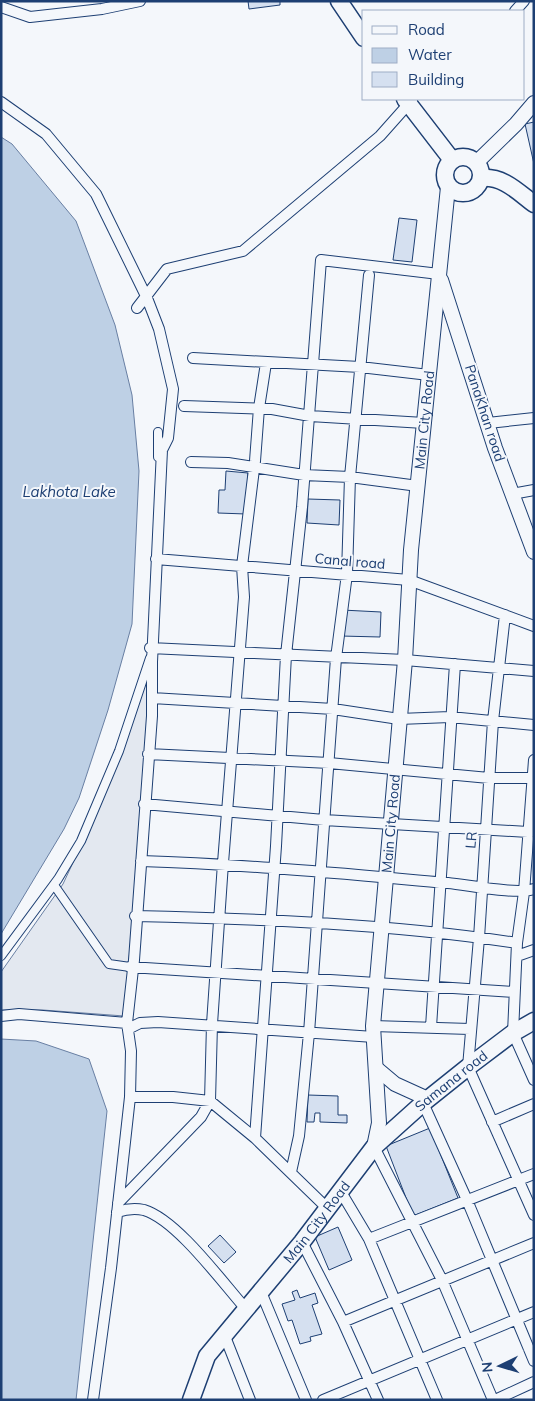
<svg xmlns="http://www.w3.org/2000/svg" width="535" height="1401" font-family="Mulish,sans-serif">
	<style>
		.parking { fill: #e3e8f0; stroke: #687fa3 }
		.water { fill: #bed0e5; stroke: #687fa3 }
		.building { fill: #d5e0f0; stroke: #1d3f73 }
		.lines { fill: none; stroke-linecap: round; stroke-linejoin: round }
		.pedestrian-casing { stroke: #1d3f73; stroke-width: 10 }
		.minor-casing { stroke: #1d3f73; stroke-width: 12 }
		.tertiary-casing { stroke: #1d3f73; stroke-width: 16 }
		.primary-casing { stroke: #1d3f73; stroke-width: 19 }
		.pedestrian { stroke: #f4f7fb; stroke-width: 8 }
		.minor { stroke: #f4f7fb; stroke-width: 10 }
		.tertiary { stroke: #f4f7fb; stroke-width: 14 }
		.primary { stroke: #f4f7fb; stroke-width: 16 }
		.labels { text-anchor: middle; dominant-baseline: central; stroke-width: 4; stroke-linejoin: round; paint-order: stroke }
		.street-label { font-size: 14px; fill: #1d3f73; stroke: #f4f7fb }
		.water-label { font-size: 15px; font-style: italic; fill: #1d3f73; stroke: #f4f7fb }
	</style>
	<rect width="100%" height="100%" fill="#f4f7fb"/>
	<path class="parking" d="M149,664L150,724L124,1016L43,1010H1V972L63,884L91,824Z"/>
	<path class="water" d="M1,137L12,144L76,221L115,325L132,395L139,471L132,624L108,710L79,798L64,829L1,934Z
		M1,1039L36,1041L89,1059L107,1111L76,1400H1Z"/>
	<path class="building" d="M248,1H280V5L249,9Z
		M534,122V164L525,124Z
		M399,218L417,220L412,262L393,260Z
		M226,471L248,473L246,514L218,513L219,490H225Z
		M308,499L340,500L339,525L307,523Z
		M342,610L381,612L380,637L341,636Z
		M308,1095L338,1096V1115H347V1123L320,1122V1113H315L314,1122H307Z
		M430,1128L458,1198L413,1216L386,1146Z
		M338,1227L352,1260L329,1270L315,1237Z
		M220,1235L236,1252L224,1263L208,1246Z
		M297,1290L300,1298L315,1293L318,1303L312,1305L322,1334L310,1337L311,1341L300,1344L292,1320L288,1321L282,1304L295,1300L292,1292Z"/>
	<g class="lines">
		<g class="pedestrian-casing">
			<path id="pedestrian" d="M158,457V432
				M54,885L109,964L130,967
				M1,956L58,879L81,841L119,751L150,658"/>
		</g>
		<g class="minor-casing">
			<path id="minor" d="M1,7L30,17L102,9L140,1
				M515,11L524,1
				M1,102L46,134L96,194L147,298L159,329L173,389L168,438L162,450L152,662V716L134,960L127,1023L131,1051L130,1097L111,1268L93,1400
				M137,308L167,269L243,251L380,136L412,100
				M193,358L360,367L429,375
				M184,406L272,409L310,416L424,423
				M488,423L534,418
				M191,462L228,463L304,475L350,477L418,486
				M512,494L534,490
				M156,559L409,580L534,626
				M505,615L493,721L479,938L468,1067L534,1215
				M150,648L405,660L534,671
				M152,698L333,709L399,719L450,717L534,725
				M148,754L329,763L489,778H534
				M534,760L524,892L517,943L513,1033L534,1080
				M144,804L324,820L528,832L534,831
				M141,861C244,864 345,874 448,883C469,885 517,895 534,889
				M135,916C262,919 392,924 517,943
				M517,956L534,950
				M130,967L514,992
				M1,1016L19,1014L127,1023
				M373,1026L470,1029
				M431,1027L455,664
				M128,1029L140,1023L158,1022L374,1037
				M130,1097H173L210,1101L255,1138L327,1208
				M423,1103L467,1200L534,1361
				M492,1122L534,1104
				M255,1138L276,846L286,655L302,507L321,260L439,274
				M374,1147L442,1280L493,1400
				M291,1172L299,1136L309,1033L336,658L347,574L350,477L369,275
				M341,1192L369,1239L437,1400
				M118,1203L201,1117L210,1101L212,1024L223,863L244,597L242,566L255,461L259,408L266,363
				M117,1212C126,1209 135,1208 144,1210C177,1220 222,1282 246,1309
				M369,1239L534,1174
				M302,1242L343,1322L378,1400
				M261,1292L306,1400
				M343,1322L534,1243
				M224,1334L250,1400
				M323,1400L534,1312
				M495,1400L534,1382"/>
		</g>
		<g class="tertiary-casing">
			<g id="tertiary">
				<path d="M476,163L516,124L534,103"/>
				<path d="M441,280L495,448L534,552"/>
				<path d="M376,1068L395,1084L428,1099"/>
				<path id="s1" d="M374,1147L379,1123L373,1026L405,660L411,550L448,187"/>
			</g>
		</g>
		<g class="primary-casing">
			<g id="primary">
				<path d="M339,1L364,38"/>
				<path d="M405,99L452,160"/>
				<circle cx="463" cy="175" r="18"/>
				<path d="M481,178C503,176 517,191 534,204"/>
				<path id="s2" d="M191,1400L207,1356L302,1242L374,1147L423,1103L468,1067L513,1033L534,1021"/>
			</g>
		</g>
		<use href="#pedestrian" class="pedestrian"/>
		<use href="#minor" class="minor"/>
		<use href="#tertiary" class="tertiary"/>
		<use href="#primary" class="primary"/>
	</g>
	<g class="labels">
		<g class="street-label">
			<text transform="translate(485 413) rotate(72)">PanaKhan road</text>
			<text stroke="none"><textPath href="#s1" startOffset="730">Main City Road</textPath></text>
			<text transform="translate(350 561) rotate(5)">Canal road</text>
			<text stroke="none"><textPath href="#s1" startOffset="325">Main City Road</textPath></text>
			<text transform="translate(471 840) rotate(-85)">LR</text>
			<text stroke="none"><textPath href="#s2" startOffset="416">Samana road</textPath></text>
			<text stroke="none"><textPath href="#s2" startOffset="220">Main City Road</textPath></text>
		</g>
		<g class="water-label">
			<text x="69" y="491">Lakhota Lake</text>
		</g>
	</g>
	<rect width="535" height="1401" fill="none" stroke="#1d3f73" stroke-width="5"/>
	<rect x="362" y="10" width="162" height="90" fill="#f4f7fb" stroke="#9eadc5"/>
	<rect x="372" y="26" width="25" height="8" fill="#f4f7fb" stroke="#9eadc5"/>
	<text x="408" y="35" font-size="15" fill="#1d3f73">Road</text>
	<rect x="372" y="48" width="25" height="15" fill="#bed0e5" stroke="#9eadc5"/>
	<text x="408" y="60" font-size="15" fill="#1d3f73">Water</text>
	<rect x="372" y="72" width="25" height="15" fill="#d5e0f0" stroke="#9eadc5"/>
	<text x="408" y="85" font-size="15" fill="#1d3f73">Building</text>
	<g transform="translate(500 1366) rotate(265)" stroke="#f4f7fb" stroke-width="4" paint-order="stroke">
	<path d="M0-4L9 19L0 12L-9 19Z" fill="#1d3f73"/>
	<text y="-8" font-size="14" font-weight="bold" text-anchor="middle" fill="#1d3f73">N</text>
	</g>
</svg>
